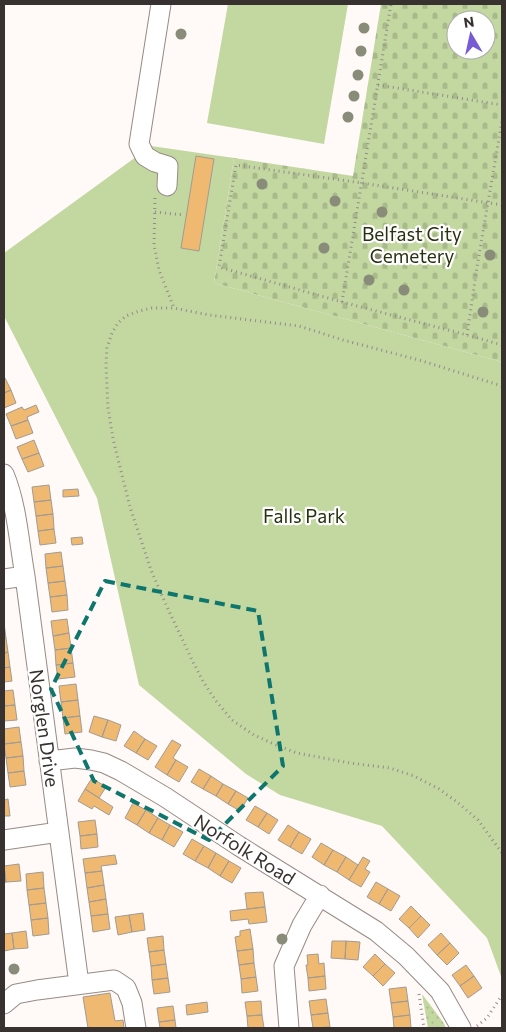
<svg xmlns="http://www.w3.org/2000/svg" width="506" height="1032" font-family="Commissioner,sans-serif">
	<style>
		.grass { fill: url(#grass-dots) }
		.cemetery { fill: url(#cemetery-stones); fill-rule: evenodd }
		.park { fill: #c3d7a0 }
		.building { fill: #efb971; stroke: #a39b91 }
		.lines { fill: none; stroke-linecap: round; stroke-linejoin: round }
		.minor-casing { stroke: #978b85; stroke-width: 21 }
		.path { stroke: #928c8a; stroke-width: 3; stroke-dasharray: 1 4; stroke-linecap: butt }
		.minor { stroke: #fff; stroke-width: 19 }
		.tree { fill: #888c78 }
		.marked { fill: none; stroke: #0f766e; stroke-width: 4; stroke-dasharray: 10 6; stroke-linejoin: round }
		.labels { text-anchor: middle; dominant-baseline: central; stroke-width: 4.5; stroke-linejoin: round; paint-order: stroke }
		.park-label { font-size: 19px; fill: #273210; stroke: #fff }
		.street-label { font-size: 19px; fill: #37312f; stroke: #fff }
	</style>
	<defs>
		<pattern id="grass-dots" width="8" height="8" patternUnits="userSpaceOnUse" patternTransform="scale(1.25)"><rect width="8" height="8" fill="#c3d7a0"/><path d="M2 2h.1M6 6h.1" fill="none" stroke="#a8b98a" stroke-width="1.8" stroke-linecap="round"/></pattern>
		<pattern id="cemetery-stones" width="16" height="16" patternUnits="userSpaceOnUse" patternTransform="scale(1.25)"><rect width="16" height="16" fill="#c3d7a0"/><path d="M2 7V4a2 2 0 0 1 4 0v3zM10 15v-3a2 2 0 0 1 4 0v3z" fill="#a8b98a"/></pattern>
	</defs>
	<rect width="100%" height="100%" fill="#fff9f7"/>
	<path class="grass" d="M422,994L443,1022L446,1028H428Z"/>
	<path class="cemetery" d="M381,4H502V362L214,283L234,158L353,176ZM456,20H486V50H456Z"/>
	<path class="park" d="M228,4H348L324,144L207,123Z
		M151,146L234,158L214,283L502,362V979L487,938L382,826L280,795L246,774L139,685L97,498L4,316V253Z"/>
	<path class="building" d="M196,156L214,159L199,251L181,248Z
		M4,378H5L11,390L4,393Z
		M11,390L16,403L4,408V393Z
		M36,405L39,412L27,417L28,420L11,426L6,414L22,407L24,410Z
		M28,420L33,433L16,439L11,426Z
		M34,440L39,453L22,459L17,447Z
		M39,453L44,466L28,472L22,459Z
		M49,485L51,500L34,502L32,487Z
		M78,489L79,496L63,497V490Z
		M51,500L53,514L36,516L34,502Z
		M53,514L54,529L38,531L36,516Z
		M54,529L56,543L40,545L38,531Z
		M82,537L83,544L72,545L71,538Z
		M61,552L63,566L46,568L45,554Z
		M63,566L65,581L48,583L46,568Z
		M65,581L67,595L50,597L48,583Z
		M67,595L68,610L52,612L50,597Z
		M67,619L69,633L53,636L51,621Z
		M4,623L6,638H4Z
		M69,633L71,648L55,650L53,636Z
		M4,638H6L8,652L4,653Z
		M71,648L73,663L56,665L55,650Z
		M8,652L10,667L4,668V653Z
		M73,663L75,677L58,679L56,665Z
		M10,667L12,681L4,682V668Z
		M76,684L78,700L61,702L59,686Z
		M13,690L15,705L4,706V691Z
		M78,700L80,716L63,718L61,702Z
		M15,705L17,720L4,721V706Z
		M80,716L82,732L65,734L63,718Z
		M94,716L108,720L102,737L89,732Z
		M108,720L121,725L116,741L102,737Z
		M19,727L21,742L4,744V729Z
		M134,731L145,739L136,753L124,746Z
		M145,739L157,746L148,760L136,753Z
		M172,740L181,745L173,758L176,760L167,775L155,767Z
		M21,742L23,756L6,758L4,744Z
		M23,756L24,771L8,773L6,758Z
		M176,760L188,767L179,782L167,775Z
		M199,769L211,776L203,789L191,782Z
		M24,771L26,785L10,787L8,773Z
		M211,776L223,784L216,796L203,789Z
		M92,778L106,787L99,798L85,789Z
		M223,784L236,791L228,804L216,796Z
		M85,789L113,807L109,815L94,806L92,809L78,801Z
		M236,791L248,798L240,811L228,804Z
		M8,799L10,816H4V800Z
		M133,803L146,810L137,825L125,818Z
		M255,806L267,813L258,827L246,820Z
		M146,810L158,818L149,833L137,825Z
		M267,813L278,820L269,834L258,827Z
		M158,818L170,825L162,840L149,833Z
		M95,820L97,834L80,836L78,822Z
		M170,825L183,832L174,847L162,840Z
		M288,825L299,832L290,847L278,840Z
		M299,832L311,839L302,854L290,847Z
		M97,834L98,847L81,849L80,836Z
		M192,839L204,846L195,861L183,854Z
		M321,843L333,850L324,865L312,857Z
		M204,846L216,853L208,868L195,861Z
		M333,850L346,857L337,872L324,865Z
		M216,853L229,861L220,876L208,868Z
		M115,855L117,864L101,866L102,871L85,873L83,859Z
		M346,857L358,865L349,880L337,872Z
		M363,857L370,861L365,869L370,872L361,887L349,880Z
		M229,861L241,868L232,883L220,876Z
		M19,864L21,881L6,882L4,866Z
		M4,866L6,882L4,883Z
		M102,871L104,885L87,888L85,873Z
		M43,872L44,888L27,890L26,874Z
		M376,882L388,889L379,904L367,897Z
		M104,885L106,899L89,902L87,888Z
		M44,888L46,903L29,905L27,890Z
		M388,889L400,896L391,911L379,904Z
		M263,892L265,907L247,909L245,893Z
		M106,899L108,914L91,916L89,902Z
		M46,903L48,918L31,920L29,905Z
		M411,906L421,916L409,928L399,919Z
		M265,907L267,922L249,924L248,919L231,921L230,911Z
		M143,913L145,930L132,932L129,915Z
		M108,914L110,929L93,932L91,916Z
		M129,915L132,932L118,935L115,917Z
		M421,916L430,925L418,938L409,928Z
		M48,918L49,934L33,936L31,920Z
		M250,929L253,949L237,951L235,937L240,936V931Z
		M26,931L28,948L14,949L12,933Z
		M12,933L14,949L4,951V934Z
		M441,933L450,943L437,955L428,945Z
		M163,936L164,950L149,952L147,938Z
		M332,941H346L345,959L331,958Z
		M346,941L360,942L358,960L345,959Z
		M450,943L459,953L447,965L437,955Z
		M253,949L254,963L239,965L237,951Z
		M164,950L166,964L151,966L149,952Z
		M318,954L319,964L324,963L325,976L308,978L306,965H308L307,955Z
		M375,954L385,964L373,976L363,967Z
		M254,963L256,977L241,979L239,965Z
		M166,964L168,978L152,980L151,966Z
		M385,964L395,973L383,986L373,976Z
		M466,965L474,976L460,986L452,975Z
		M325,976L326,989L309,991L308,978Z
		M474,976L482,988L468,998L460,986Z
		M256,977L258,991L242,993L241,979Z
		M168,978L170,992L154,994L152,980Z
		M406,987L408,1001L391,1003L389,989Z
		M110,993L115,1021L123,1020L124,1028H88L83,997Z
		M326,999L328,1013L311,1015L309,1001Z
		M261,1001L262,1015L247,1016L245,1002Z
		M408,1001L410,1015L393,1017L391,1003Z
		M207,1002L208,1012L187,1015L186,1005Z
		M173,1006L175,1020L159,1022L157,1008Z
		M328,1013L330,1027L313,1028L311,1015Z
		M262,1015L264,1028H248L247,1016Z
		M410,1015L411,1028H394L393,1017Z
		M175,1020L176,1028H160L159,1022Z"/>
	<g class="lines">
		<g class="minor-casing">
			<path id="minor" d="M161,4L139,144L145,156L155,162L168,166L167,186
				M4,474C17,505 19,542 25,576L79,984
				M4,579L25,576
				M49,761L75,758L91,760L104,763L121,771L165,797L239,846L376,931L406,956L440,991L461,1028
				M4,840L59,832
				M4,1004L16,994L37,990L114,980L126,988L132,1003L136,1028
				M289,1028L284,966L302,925L320,895"/>
		</g>
		<path class="path" d="M378,85L502,105
			M155,198L154,245L159,270L174,308
			M502,205L362,183L236,165L219,267L342,302L467,335L502,345
			M155,212L184,215
			M342,302L391,4
			M467,335L477,267L502,121
			M502,386L419,360L343,340L299,326L209,315L174,308H152L139,311L126,316L118,323L112,333L107,348L106,365L108,408L113,439L130,507L151,570L167,607L193,662L204,683L216,701L232,720L254,735L276,745L297,753L350,763L390,768L414,776L439,789L457,802L478,820L502,853
			M419,994L424,1028
			M477,1026L487,1018L502,995"/>
		<use href="#minor" class="minor"/>
	</g>
	<g class="tree">
		<circle cx="364" cy="28" r="5.5"/>
		<circle cx="181" cy="34" r="5.5"/>
		<circle cx="361" cy="51" r="5.5"/>
		<circle cx="358" cy="75" r="5.5"/>
		<circle cx="354" cy="96" r="5.5"/>
		<circle cx="348" cy="117" r="5.5"/>
		<circle cx="262" cy="184" r="5.5"/>
		<circle cx="335" cy="201" r="5.5"/>
		<circle cx="382" cy="212" r="5.5"/>
		<circle cx="324" cy="248" r="5.5"/>
		<circle cx="490" cy="255" r="5.5"/>
		<circle cx="377" cy="259" r="5.5"/>
		<circle cx="369" cy="280" r="5.5"/>
		<circle cx="404" cy="290" r="5.5"/>
		<circle cx="483" cy="312" r="5.5"/>
		<circle cx="282" cy="939" r="5.5"/>
		<circle cx="14" cy="969" r="5.5"/>
	</g>
	<path class="marked" d="M105,581L258,611L283,766L209,840L94,781L51,689Z"/>
	<g class="labels">
		<g class="park-label">
			<text x="412" y="233">Belfast City<tspan x="412" dy="22">Cemetery</tspan></text>
			<text x="304" y="515">Falls Park</text>
		</g>
		<g class="street-label">
			<text transform="translate(45 728) rotate(82)">Norglen Drive</text>
			<text transform="translate(245 849) rotate(32)">Norfolk Road</text>
		</g>
	</g>
	<rect width="506" height="1032" fill="none" stroke="#37312f" stroke-width="10"/>
	<g transform="translate(471 35) rotate(351)"><circle r="24" fill="#ffffff" stroke="#afadac"/>
	<path d="M0-4L9 19L0 12L-9 19Z" fill="#765bd5"/>
	<text y="-8" font-size="14" font-weight="bold" text-anchor="middle" fill="#37312f">N</text>
	</g>
</svg>
